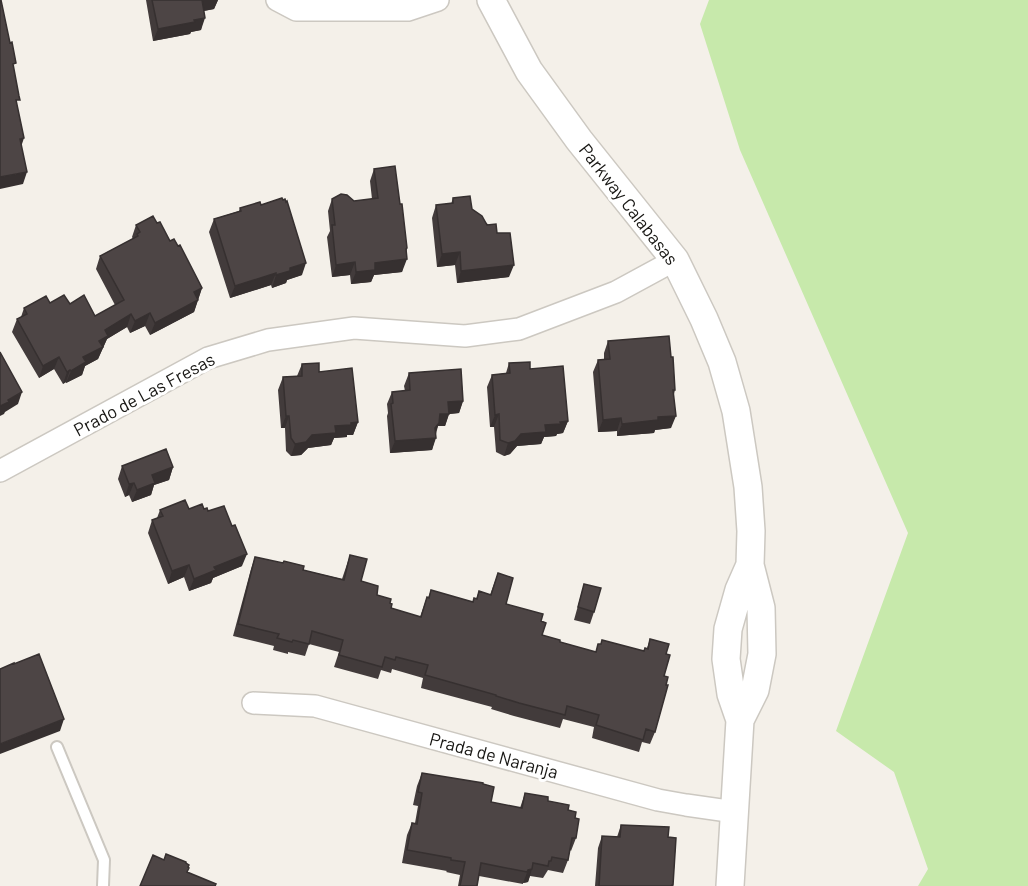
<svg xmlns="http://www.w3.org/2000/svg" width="1028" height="886" font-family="Barlow,sans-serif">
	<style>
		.green { fill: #c7e9ab }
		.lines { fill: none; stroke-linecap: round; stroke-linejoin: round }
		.service-casing { stroke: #ccc8c1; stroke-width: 14 }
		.minor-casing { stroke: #ccc8c1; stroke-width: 24 }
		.tertiary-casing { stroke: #ccc8c1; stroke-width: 30 }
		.service { stroke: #fff; stroke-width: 10 }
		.minor { stroke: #fff; stroke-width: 21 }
		.tertiary { stroke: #fff; stroke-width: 27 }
		.wall { fill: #423b3b }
		.shaded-wall { fill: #363030 }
		.building { fill: #4d4545; stroke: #363030; stroke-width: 1.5 }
		.labels { text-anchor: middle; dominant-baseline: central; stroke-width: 6; stroke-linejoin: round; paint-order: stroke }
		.street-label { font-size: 18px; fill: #171613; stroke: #fff }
	</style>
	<rect width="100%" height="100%" fill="#f4f0e9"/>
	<path class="green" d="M709,0H1028V886H918L928,869L894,772L836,731L908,533L740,150L700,24Z"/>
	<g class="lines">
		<g class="service-casing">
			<path id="service" d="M57,747L104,860L103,886"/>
		</g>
		<g class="minor-casing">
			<path id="minor" d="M277,0L296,10H408L438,0
				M0,471L208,358L268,340L354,328L465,336L519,329L616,292L675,260
				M253,703L315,706L658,800L686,805L735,812"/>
		</g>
		<g class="tertiary-casing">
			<path id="tertiary" d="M491,0L529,71L579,140L675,260L704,319L722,362L736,411L748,487L751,531L750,565L761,608L762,654L755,690L740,720
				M730,886L740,720L731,694L726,659L728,629L739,590L750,565"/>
		</g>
		<use href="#service" class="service"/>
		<use href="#minor" class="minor"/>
		<use href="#tertiary" class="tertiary"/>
	</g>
	<path class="wall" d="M146,0H218L214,9L204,11L201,30L191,32L190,34L153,41Z
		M374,169L407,248L402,272L374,275L371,282L351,284L350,275L332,277L327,237L330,231L328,211L332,199L354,201L372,199L370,181Z
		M453,198L472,209L497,233L509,277L457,283L455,265L437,267L432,218L436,205L451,204Z
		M261,205L302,275L287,280L286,283L272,288L271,285L230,298L209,232L214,219L239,211L240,208Z
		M157,223L202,288L194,312L150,335L145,326L130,333L127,327L107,339L98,359L85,366L82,375L66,383V382L63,384L54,369L39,378L12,332L17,319L21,317L24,308L50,303L70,304L95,316L115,305L96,269L100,256L133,239L132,237L136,225Z
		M608,341L671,357L675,390L674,394L671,428L655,430L654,433L617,436V431L598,432L593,372L598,360L604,359V353Z
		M509,363L530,369L568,421L563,433L557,434L556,436L544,437L541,444L517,446L510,454L504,456L496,452L494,427H490L487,387L492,375L506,373Z
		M302,364L319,372L358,422L353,435H347V437L334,438L331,445L308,448L301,455L291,456L286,451L285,428H281L278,390L283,377L297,376Z
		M409,373L463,401L459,413L449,414L445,426H438L432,450L390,453L387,416L388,413L387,404L392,392L405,391L404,386Z
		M122,466L173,467L169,480L154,485L151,495L132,502L129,495L125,497L118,479Z
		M204,509L208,511L242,566L213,578L211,583L189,591L184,577L168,584L148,533L152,520L157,518L160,510Z
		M350,555L361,581L377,595L390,603L391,608L420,617L427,597L428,598L431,590L472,602L476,599L479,591L490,595L498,573L506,604L541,621L542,635L560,642L596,652L598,644L644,651L647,648L650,639L666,654L655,732L650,744L642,742L639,752L592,738L594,727L563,719L560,728L514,716L491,709L492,707L421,688L423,678L392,669L391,673L381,670L378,679L334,667L339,652L309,644L305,656L288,652V654L273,650L274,646L233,636L251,569L255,557L303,570L342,579Z
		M584,584L594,612L590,624L574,620Z
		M422,773L483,784L491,802L520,808L525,793L548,801L568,810L575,818L576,838L571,851L570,850L568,860L563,873L548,870L543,878L530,876L528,882L523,883V884L479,876L477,886H458L460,875L446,872L447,871L402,863L407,835L412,823H415L418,806L413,805L417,786Z
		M621,825L668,837L676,838L673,886H595L598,848L602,836L617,837Z"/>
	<path class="shaded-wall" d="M202,0H218L214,9L198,12Z
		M205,18L201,30L191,32L190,34L153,41L158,29Z
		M24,138L20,150V139Z
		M27,172L23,184L0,189V177Z
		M407,248L403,260L407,259L402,272L374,275L371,282L351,284L356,272Z
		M460,252L455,265L437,267L442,254Z
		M355,262L350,275L332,277L336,265Z
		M306,263L302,275L287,280L286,283L272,288L276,275L290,268Z
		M514,265L509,277L457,283L461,271Z
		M276,273L271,285L230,298L235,286Z
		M202,288L194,312L150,335L155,323L194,292Z
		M150,313L145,326L130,333L135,321Z
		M131,314L127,327L107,339L98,359L85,366L82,375L66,383L71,371L105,330Z
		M59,357L54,369L39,378L43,366Z
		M70,370L66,382L63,384L67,372Z
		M22,392L18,404L5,412L4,414L0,416V406L8,400Z
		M463,401L459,413L449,414L445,426H438L434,436L436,438L432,450L390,453L395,441L440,414L448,402Z
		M499,414L494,427H490L495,415Z
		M286,416H289L285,428H281Z
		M676,416L671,428L655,430L654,433L617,436L622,424L658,417Z
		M621,418L617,431L598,432L603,420Z
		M568,421L563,433L557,434L556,436L544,437L541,444L517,446L510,454L504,456L508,443L521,434L545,425Z
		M358,422L353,435H347V437L334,438L331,445L308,448L301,455L291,456L295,444L312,435L335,426L351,423Z
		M173,467L169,480L154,485L151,495L132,502L137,490L152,475Z
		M134,483L129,495L125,497L129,484Z
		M247,554L242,566L213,578L211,583L189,591L194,579L214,567Z
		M189,565L184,577L168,584L172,571Z
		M64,719L60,731L0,754V744Z
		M532,869L528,882L523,883L528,870Z"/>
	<path class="building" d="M0,0H1L10,43L12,42L16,63L13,64L19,96L20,100H16L24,138L20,139L27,172L0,177Z
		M152,0H202L205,18L194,20L195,22L158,29Z
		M395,166L400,204H402L407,248L406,249L407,259L375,263V270L356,272L355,262L336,265L332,225H335L332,199L341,194L347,195L354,201L378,198L374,169Z
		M470,196L472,209L482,216L487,225L496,224L497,233H510L514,265L461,271L460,252L442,254L436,205L453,203V198Z
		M282,198L283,200L285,199L286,202L287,201L306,263L290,268V271L276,275V273L235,286L214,219L241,211L240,208L260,202L261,205Z
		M153,216L157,223L160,222L170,241L174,239L178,246L180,245L202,288L194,292L198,300L155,323L150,313L135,321L131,314L105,330L108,336L99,341L103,347L83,357L86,362L71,371L70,370L67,372L59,357L43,366L17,319L27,314L24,308L46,296L50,303L64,295L70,304L84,295L95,316L124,300L100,256L138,236L137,234L140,232L136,225Z
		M669,336L671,357H673L675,390H673L676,416L658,417V420L622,424L621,418L603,420L598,360L610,359L608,341Z
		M0,352L22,392L8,400L9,402L0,406Z
		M530,362V369L563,366L568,421L560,422L561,424L545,425L546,432L521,434L515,441L508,443L500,440L499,414L495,415L492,375L510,373L509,363Z
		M319,363V372L352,368L358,422L351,423V425L335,426L336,433L312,435L306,442L295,444L291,438L289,416H286L283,377L302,376V364Z
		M461,369L463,401L448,402L449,414H440L439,423L435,428L436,438L395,441L391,404L393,403L392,392L410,390L409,373Z
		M166,449L173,467L152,475L155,483L137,490L134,483L129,484L122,466Z
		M185,500L189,509L202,504L204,509L207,508L208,511L224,506L232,526L235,525L247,554L214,567L216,570L194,579L189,565L172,571L152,520L163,516L160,510Z
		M350,555L367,559L361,581L378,586L377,595L391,599L390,603L392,604L391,608L421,617L427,597L429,598L431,590L473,602L474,598L477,599L479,591L491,595L498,573L513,578L506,604L543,614L541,621L546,623L542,635L560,640V642L596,652L598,644H601L602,640L644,651L645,648L648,649L650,639L669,644L666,654L670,655L664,676L668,677L666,685H668L655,732L646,729L643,740L596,725L599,715L567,706L565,715L519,703L496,696V695L425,675L428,665L396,657L395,660L385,657L382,667L339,655L343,640L312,631L309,644L293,640L292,642L277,638L279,634L238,624L255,557L283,563L284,561L304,566L303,570L344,580Z
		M584,584L601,588L594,612L578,607Z
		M39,654L64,719L0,744V669L14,663V664Z
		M422,773L483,783V784L494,787L491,802L522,808L525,793L548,797V801L569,805L568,810L576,812L575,818L579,819L576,838H572L568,860L552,857L551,861H549L548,866L533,863L532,869L528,870L527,872L481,863L477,886H460L465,862L451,860V858L407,850L412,823L417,824L422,793L418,792Z
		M621,825L669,827L668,837L676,838L673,885H672L671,886H599L602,836L620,837Z
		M166,854L186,862V863L189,865L188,867L189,868L187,872L216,884L215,886H140L153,855L164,860Z"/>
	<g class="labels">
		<g class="street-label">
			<text transform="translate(629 204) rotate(52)">Parkway Calabasas</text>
			<text transform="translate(144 394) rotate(-28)">Prado de Las Fresas</text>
			<text transform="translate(494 755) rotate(15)">Prada de Naranja</text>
		</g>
	</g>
</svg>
